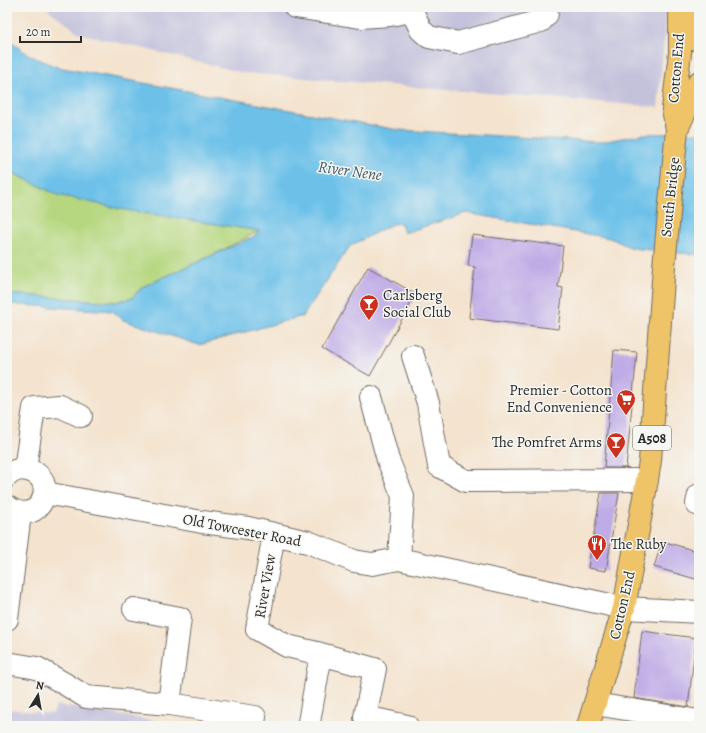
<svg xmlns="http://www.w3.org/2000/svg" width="706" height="733" font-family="Alegreya,serif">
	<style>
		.industrial { fill: #c3c1db }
		.green { fill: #b6d77f; stroke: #708155 }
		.water { fill: #6dc1e9; stroke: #4c768a }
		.building { fill: #bfabe6 }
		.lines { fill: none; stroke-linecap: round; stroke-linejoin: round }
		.minor-casing { stroke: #716b64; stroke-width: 24 }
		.highway-casing { stroke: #716b64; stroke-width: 24 }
		.minor { stroke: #fff; stroke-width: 22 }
		.highway { stroke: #efc469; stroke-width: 22 }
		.labels { text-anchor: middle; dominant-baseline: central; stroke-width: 3; stroke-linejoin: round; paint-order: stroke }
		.shield { fill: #f6f6f2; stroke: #686867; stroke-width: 1 }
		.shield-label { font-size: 14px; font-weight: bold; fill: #2b2b2b }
		.street-label { font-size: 15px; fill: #2b2b2b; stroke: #f6f6f2 }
		.poi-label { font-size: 15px; fill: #2b2b2b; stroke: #f6f6f2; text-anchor: start }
		.water-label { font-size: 16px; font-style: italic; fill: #3f5864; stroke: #f6f6f2 }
	</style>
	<rect width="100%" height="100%" fill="#f6f6f2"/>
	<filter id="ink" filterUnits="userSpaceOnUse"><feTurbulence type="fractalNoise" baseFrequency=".025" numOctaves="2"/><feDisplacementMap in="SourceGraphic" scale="8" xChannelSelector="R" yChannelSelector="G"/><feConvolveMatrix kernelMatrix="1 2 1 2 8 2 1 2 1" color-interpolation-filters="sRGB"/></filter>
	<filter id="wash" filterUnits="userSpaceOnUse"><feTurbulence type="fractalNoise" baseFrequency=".012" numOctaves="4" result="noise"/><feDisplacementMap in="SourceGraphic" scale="16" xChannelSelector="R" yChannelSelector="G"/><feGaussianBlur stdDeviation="0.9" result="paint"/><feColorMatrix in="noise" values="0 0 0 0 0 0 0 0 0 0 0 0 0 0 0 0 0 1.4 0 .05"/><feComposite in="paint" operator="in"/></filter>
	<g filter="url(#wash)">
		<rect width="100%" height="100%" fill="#f4e3ce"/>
		<path class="industrial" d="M45,7H667L658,107L244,73L79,33Z
			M56,705L157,721L156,726H7V709L53,714Z"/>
		<path class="green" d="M7,170L58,195L259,231L211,256L142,287L132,298L115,302L7,294Z"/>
		<path class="water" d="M7,36C20,53 38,59 57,67L398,130L601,142L644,134L699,133V255L632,248L610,238L466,213L404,233L401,223L392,224L350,246L303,316L199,345L123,320L113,311L7,304V294L115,302L132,298L142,287L255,236L259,231L125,210L58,195L7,170Z"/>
		<g id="blocks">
			<path class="building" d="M472,235L563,246L558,287L563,288L558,329L469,318L475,267L468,266Z
				M368,267L416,294L370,376L322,349Z
				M614,350L637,352L626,468H604Z
				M601,493H619L606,571L588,568Z
				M662,541L699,552V580L654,567Z
				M642,631L696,638L688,707L634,698Z"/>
		</g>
	</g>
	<g filter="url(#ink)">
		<use href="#blocks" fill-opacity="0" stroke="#716b64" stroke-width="1"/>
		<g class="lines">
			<g class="minor-casing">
				<path id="minor" d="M295,7L360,17L390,15L412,11
					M412,7V11L421,30L429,37L458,43L541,21L547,14
					M413,356L428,403L439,466L466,481L647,480
					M371,397L388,460L403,496L399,559
					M25,469L34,408L60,406L81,416
					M7,476C12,471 20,468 27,470C61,477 41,530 8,507
					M45,493L202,522L248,528L308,542L354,561L372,564L399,559L624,608L699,612
					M697,504L699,495
					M274,534L257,629L287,646L321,654L309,722
					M134,609L180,618L169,704
					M7,619L20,513
					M321,654L375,669L365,717L407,726
					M7,663L37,668L65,684L86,697L169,704L255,717
					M595,704L699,721"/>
			</g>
			<g class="highway-casing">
				<path id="highway" d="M682,11L693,36L699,41
					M677,129L673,109L680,53V7
					M588,726L624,608L647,480L650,461L664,266L677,129L699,82"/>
			</g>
			<use href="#minor" class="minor"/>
			<use href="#highway" class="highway"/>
		</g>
	</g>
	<defs>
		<g id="bar-pin" transform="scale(1)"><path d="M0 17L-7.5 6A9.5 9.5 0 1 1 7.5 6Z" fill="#c8321e" stroke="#f6f6f2"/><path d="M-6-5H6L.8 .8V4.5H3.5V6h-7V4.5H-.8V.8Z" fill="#fff"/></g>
		<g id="supermarket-pin" transform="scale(1)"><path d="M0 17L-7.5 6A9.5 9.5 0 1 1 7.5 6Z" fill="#c8321e" stroke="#f6f6f2"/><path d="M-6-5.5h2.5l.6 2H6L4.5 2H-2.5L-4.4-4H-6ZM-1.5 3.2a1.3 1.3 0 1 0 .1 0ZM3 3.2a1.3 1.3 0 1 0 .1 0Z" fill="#fff"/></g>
		<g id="restaurant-pin" transform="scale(1)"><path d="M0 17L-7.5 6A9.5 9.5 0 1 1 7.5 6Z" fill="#c8321e" stroke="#f6f6f2"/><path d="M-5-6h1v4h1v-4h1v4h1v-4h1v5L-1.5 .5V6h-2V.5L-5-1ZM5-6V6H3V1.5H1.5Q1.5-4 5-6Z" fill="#fff"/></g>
	</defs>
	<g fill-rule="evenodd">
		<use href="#bar-pin" x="369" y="304"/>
		<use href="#supermarket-pin" x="626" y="399"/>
		<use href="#bar-pin" x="616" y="442"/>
		<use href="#restaurant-pin" x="597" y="544"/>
	</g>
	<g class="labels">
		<rect class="shield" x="633" y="426" width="38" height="24" rx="3"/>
		<g class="shield-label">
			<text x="652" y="438">A508</text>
		</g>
		<g class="street-label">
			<text transform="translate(676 68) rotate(-85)">Cotton End</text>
			<text transform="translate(670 197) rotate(-84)">South Bridge</text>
			<text transform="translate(242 530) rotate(11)">Old Towcester Road</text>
			<text transform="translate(265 586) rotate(-80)">River View</text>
			<text transform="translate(622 605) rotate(-77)">Cotton End</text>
		</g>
		<g class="poi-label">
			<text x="383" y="295">Carlsberg<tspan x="383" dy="17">Social Club</tspan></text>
			<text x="612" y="390" text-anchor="end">Premier - Cotton<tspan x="612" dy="17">End Convenience</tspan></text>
			<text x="602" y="442" text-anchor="end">The Pomfret Arms</text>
			<text x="611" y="544">The Ruby</text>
		</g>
		<g class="water-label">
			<text transform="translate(350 171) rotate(8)">River Nene</text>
		</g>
	</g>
	<rect width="706" height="733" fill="none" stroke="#f6f6f2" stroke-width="24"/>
	<g transform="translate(38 695) rotate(11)" stroke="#f6f6f2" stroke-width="3" paint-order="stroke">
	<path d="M0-3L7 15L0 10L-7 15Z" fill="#2b2b2b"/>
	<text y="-6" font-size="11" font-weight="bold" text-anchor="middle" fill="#2b2b2b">N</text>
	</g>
	<path d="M20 36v6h61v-6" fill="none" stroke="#2b2b2b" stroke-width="2"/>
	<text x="26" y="36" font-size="12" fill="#2b2b2b" stroke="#f6f6f2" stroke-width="3" paint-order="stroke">20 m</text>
</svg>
